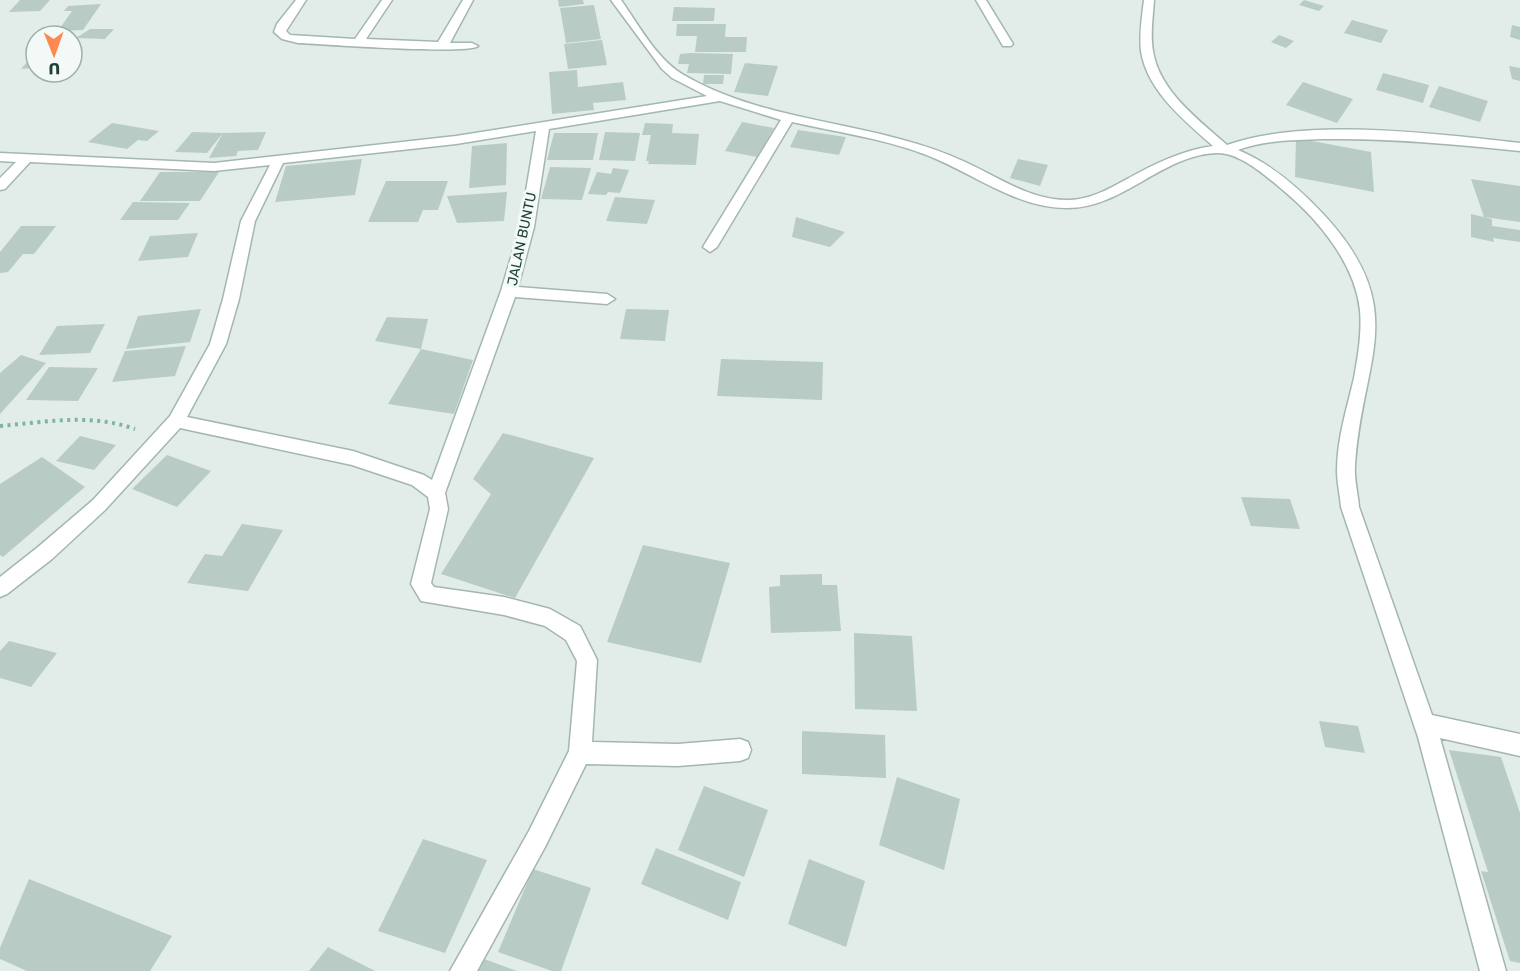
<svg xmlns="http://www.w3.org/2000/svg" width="1520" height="971" font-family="Rubik,sans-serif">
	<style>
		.building { fill: #b9cbc5 }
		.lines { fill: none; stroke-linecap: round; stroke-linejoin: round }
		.street-casing { stroke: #a4b6b1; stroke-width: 3 }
		.path { stroke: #7fb3a7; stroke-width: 4; stroke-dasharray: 3 4.5; stroke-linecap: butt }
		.street { fill: #fff; fill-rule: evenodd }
		.labels { text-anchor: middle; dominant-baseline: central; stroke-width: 6; stroke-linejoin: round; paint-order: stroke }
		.far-street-label { font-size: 14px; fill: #20403a; stroke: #f2f9f6 }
	</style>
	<rect width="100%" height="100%" fill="#e2ede9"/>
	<path class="building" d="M20,0H50L40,11L9,12Z
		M558,0H583L584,4L559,7Z
		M1304,0L1324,6L1319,11L1299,5Z
		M101,4L83,30L58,31L72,11H64L68,6Z
		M594,5L601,39L566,43L560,8Z
		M674,7L715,8L714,21H672Z
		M1352,20L1388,30L1381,43L1344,33Z
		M677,24H726L725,37H747L746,52H695L697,36H676Z
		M1512,25L1520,27V40L1510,37Z
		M90,29H114L105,39L76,38Z
		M1279,35L1294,41L1286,48L1271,42Z
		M602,40L607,65L568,69L564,44Z
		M36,52V68L21,69Z
		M691,53L733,54L731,74L687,73L689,64H678L680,54Z
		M745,63L778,66L768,96L734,92Z
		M1509,66L1520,68V81L1512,79Z
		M577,70L578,87L623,82L626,100L593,103L594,110L552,114L549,72Z
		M1383,73L1429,85L1423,103L1376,90Z
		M704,75H724L723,84H703Z
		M1303,82L1353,99L1337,123L1286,105Z
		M1439,86L1488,101L1480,122L1429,107Z
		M742,122L774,128L757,157L725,151Z
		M112,123L159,131L147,141L138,140L127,149L88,142Z
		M645,123L673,124L672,133L699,134L696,165L648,164L649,161H646L651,135H642Z
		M798,130L846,137L839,155L790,147Z
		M192,132L223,133L207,153L175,152Z
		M266,132L258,150L238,151L236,156L209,158L223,133Z
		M605,132L640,133L635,161L599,160Z
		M554,133H598L593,160H547Z
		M1296,138L1371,152L1374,192L1295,177Z
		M507,143L506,185L469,188L472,146Z
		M362,159L355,195L275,202L286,166Z
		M1018,159L1048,165L1040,186L1010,178Z
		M550,167L591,168L582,200L541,199Z
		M613,168L629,170L620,193L608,192L606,195L588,194L597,172L611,174Z
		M160,172H219L200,201H140Z
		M1471,179L1520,186V222L1484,217Z
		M386,181H448L438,210H423L418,222H368Z
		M507,192L504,221L457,223L447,196Z
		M615,197L655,200L647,224L606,221Z
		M133,202L190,203L178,220H120Z
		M1471,214L1492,219V226L1520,230V242L1493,238L1494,242L1471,237Z
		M796,217L845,232L830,247L792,237Z
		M21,226H56L34,254H23L8,272L0,273V252Z
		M198,233L188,257L138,261L150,236Z
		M201,309L190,342L126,349L138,316Z
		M626,309L669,310L665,341L620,339Z
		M387,317L428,319L421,349L473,360L454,414L388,404L421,349L375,341Z
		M105,324L90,353L39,355L57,326Z
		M186,346L175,376L112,382L125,351Z
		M21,355L46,363L0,414V373Z
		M721,359L823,362L822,400L717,396Z
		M49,367L98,368L78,401L26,400Z
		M503,433L594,458L515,598L441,574L491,494L473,479Z
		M80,436L116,445L94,470L56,461Z
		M167,455L211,471L177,507L132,489Z
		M42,457L85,487L3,557L0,555V484Z
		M1241,497L1290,499L1300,529L1251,526Z
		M242,524L283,530L248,591L187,583L205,554L222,556Z
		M643,545L730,563L701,663L607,642Z
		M822,574V585H837L841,631L771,633L769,587L780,586V575Z
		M854,633L912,636L917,711L855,709Z
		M9,641L57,653L31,687L0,678V651Z
		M1319,721L1358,726L1365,753L1325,747Z
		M802,731L885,735L886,778L802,774Z
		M1449,750L1501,757L1520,813V963L1510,961L1481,871L1488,872Z
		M897,777L960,799L944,870L879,845Z
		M704,786L768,810L744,877L678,850Z
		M423,839L487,860L445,953L378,931Z
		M656,848L741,882L728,920L641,884Z
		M809,859L865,881L846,947L788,924Z
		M533,869L591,888L561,971H552L498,952Z
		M29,879L172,936L150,971H27L0,959V948Z
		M328,947L375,971H309Z
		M479,957L517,971H474Z"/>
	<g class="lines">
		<g class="street-casing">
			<path id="street" d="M296,0H306L286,31L290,35L355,39L382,0H392L366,39L438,42L463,0H473L450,43H472L478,46C467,55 323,44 298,43L282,39L274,32L277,24Z
				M611,0H621C638,24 656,58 682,74C768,125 873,120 963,161C997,176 1030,201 1069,200C1096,199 1117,184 1140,172C1163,160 1188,149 1213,146C1185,121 1147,91 1141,51C1139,34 1142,17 1144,0H1154C1153,17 1150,34 1153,51C1159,91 1199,120 1227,145C1305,117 1437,134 1520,143V151C1455,144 1389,138 1324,139C1295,140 1265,140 1238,150C1272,164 1300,189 1325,216C1412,311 1361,360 1355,466C1354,480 1358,493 1359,507L1432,715L1520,734V756L1440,738L1506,971H1480L1418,737L1341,507C1340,495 1337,483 1337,471C1337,439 1347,408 1354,378C1358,356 1362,333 1360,310C1355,264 1319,220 1284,191C1267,177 1241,153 1218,153C1162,154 1123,209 1066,208C1015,208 970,171 924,154C881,138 836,132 792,122L717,247L710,252L703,247L781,120L720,101L549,129L534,227L518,287L607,294L615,299L607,304L515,297L445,493L448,509L431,583L434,587L504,597L550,609L580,626L597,660L592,742L678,744L740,739L748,742L751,750L748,758L740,761L678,766L586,764L545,847L477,971H450L529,831L569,751L577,661L566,640L545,626L504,615L421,601L411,584L430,509L428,497L412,485L352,465L180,428L105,510L52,559L7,594L0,597V577L38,547L93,500L170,416L210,344L223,299L241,221L270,165L214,171L30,162L5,189L0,190V178L16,162L0,161V153L214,163L456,136L707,96L672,78L662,69ZM536,131L520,227L501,291L432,480L424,475L353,451L187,417L226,344L239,299L255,221L283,163L456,144Z
				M976,0H986L1013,44L1011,46H1003Z"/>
		</g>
		<path class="path" d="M0,426C46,422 90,413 135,429"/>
		<use href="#street" class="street"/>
	</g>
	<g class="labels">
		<g class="far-street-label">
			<text transform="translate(522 239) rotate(-78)">JALAN BUNTU</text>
		</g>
	</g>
	<g transform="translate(54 54) rotate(179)"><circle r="28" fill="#f2f9f6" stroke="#9eafab" stroke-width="1.5"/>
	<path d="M0-4.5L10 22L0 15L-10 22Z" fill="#fd8950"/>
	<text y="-9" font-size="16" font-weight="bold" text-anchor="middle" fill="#20403a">U</text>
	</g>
</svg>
